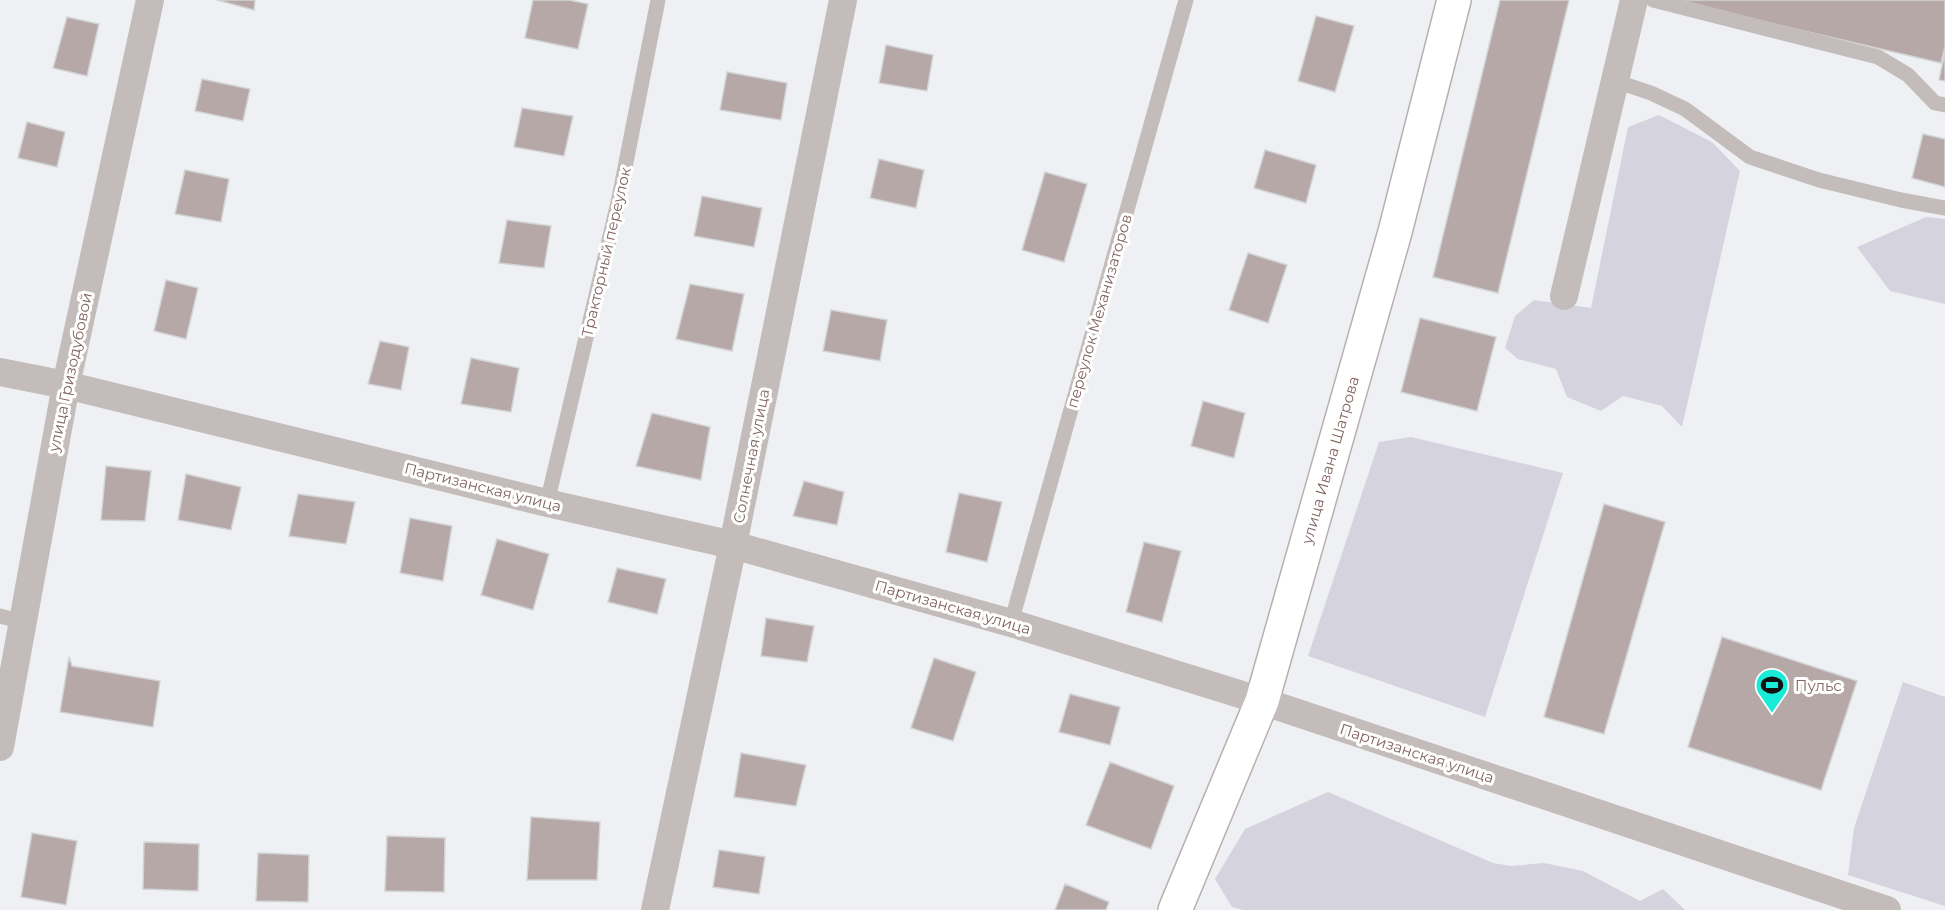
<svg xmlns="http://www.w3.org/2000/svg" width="1945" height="910" font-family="Montserrat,sans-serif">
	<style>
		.green { fill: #d5d3de }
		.building { fill: #b5a8a7; stroke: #d2d3d5; stroke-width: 1.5 }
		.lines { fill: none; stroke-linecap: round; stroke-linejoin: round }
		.secondary-casing { stroke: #b9afae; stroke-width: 36 }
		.lane { stroke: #c4bcbb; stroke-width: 15 }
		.street { stroke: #c4bcbb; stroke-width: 28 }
		.secondary { stroke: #fff; stroke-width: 33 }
		.labels { text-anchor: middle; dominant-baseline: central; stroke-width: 6; stroke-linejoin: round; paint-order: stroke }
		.street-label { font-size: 15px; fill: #826561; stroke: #fff }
		.poi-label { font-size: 15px; fill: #826561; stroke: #fff; text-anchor: start }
	</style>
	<rect width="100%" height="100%" fill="#eff0f4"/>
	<path class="green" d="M1659,115L1712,142L1740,171L1682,427L1662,406L1623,396L1601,411L1567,397L1556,369L1518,359L1505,348L1515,316L1534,300L1591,308L1628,127Z
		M1926,217L1945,219V304L1890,291L1857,247Z
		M1411,437L1563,473L1485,717L1308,656L1379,442Z
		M1903,682L1945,697V906L1848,875L1854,828Z
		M1328,792L1493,863L1511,866L1544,863L1583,871L1640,901L1663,889L1685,910H1243L1232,907L1215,879L1245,829Z"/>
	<path class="building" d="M217,0H255L254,10Z
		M533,0H569L588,4L578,49L525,38Z
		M1500,0H1569L1498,293L1433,277Z
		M1671,0H1945V47L1941,63Z
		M1316,16L1354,26L1335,92L1298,81Z
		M67,17L99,24L87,76L53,68Z
		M886,45L933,55L927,91L879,83Z
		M1945,52V81L1939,80Z
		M727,72L787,83L781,120L720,110Z
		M202,79L250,89L243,121L195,111Z
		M522,108L573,116L564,156L514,147Z
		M27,122L65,132L57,167L18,158Z
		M1923,134L1945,139V187L1912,178Z
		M1265,150L1316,165L1306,203L1254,188Z
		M879,159L924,170L916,208L870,198Z
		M185,170L229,179L221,222L175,214Z
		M1045,172L1087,184L1064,262L1022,250Z
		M702,196L762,208L754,247L694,236Z
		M507,220L551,226L544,268L499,263Z
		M1248,253L1287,265L1268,323L1229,310Z
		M166,280L198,288L186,339L154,331Z
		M690,284L744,294L732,351L676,339Z
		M831,310L887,320L880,361L823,351Z
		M1420,318L1496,337L1477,411L1401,392Z
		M380,341L409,347L401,390L368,384Z
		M471,358L519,368L511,412L461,404Z
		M1203,401L1245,413L1234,458L1191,446Z
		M652,413L710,427L701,480L636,466Z
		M106,466L151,471L145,521L101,520Z
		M186,474L241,487L231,530L178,520Z
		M804,481L844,492L837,525L793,516Z
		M959,493L1002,502L987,562L946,552Z
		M298,494L355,502L346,544L289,536Z
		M1604,504L1665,522L1604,734L1544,717Z
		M410,518L452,526L443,581L400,573Z
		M497,539L549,554L533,610L481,595Z
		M1144,542L1181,551L1162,622L1126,612Z
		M617,568L666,579L657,614L608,602Z
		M766,618L814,626L807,662L761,656Z
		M1722,637L1857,681L1821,790L1688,747Z
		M69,657L72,666L160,681L153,727L60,712Z
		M934,658L976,672L953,741L911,728Z
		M1070,694L1120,707L1110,745L1059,732Z
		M741,753L806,765L796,806L734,797Z
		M1110,762L1174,786L1151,849L1086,825Z
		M531,817L600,822L597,880H527Z
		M32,833L77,841L66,905L21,897Z
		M387,836L445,838L444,892L385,891Z
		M144,842L199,844L198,891L143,889Z
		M719,850L765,857L759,894L713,887Z
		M258,853L309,855L308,902L256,901Z
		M1065,884L1109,902L1106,910H1055Z"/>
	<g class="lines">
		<g class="secondary-casing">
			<path id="secondary" d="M1175,910L1262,701L1395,232L1454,0"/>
		</g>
		<path class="lane" d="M1653,0L1878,57L1908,75L1935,103L1945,105
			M1615,81L1651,93L1685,109L1750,157L1819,180L1901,200L1945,208
			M547,503L619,198L658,0
			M0,616L22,622
			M1011,623L1186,0"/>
		<path class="street" d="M1564,296L1634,0
			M0,372L66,385L547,503L733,545L1011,623L1262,701L1887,910
			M0,747L66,385L150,0
			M655,910L733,545L843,0"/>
		<use href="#secondary" class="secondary"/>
	</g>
	<defs>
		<g id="stadium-pin" transform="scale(1.725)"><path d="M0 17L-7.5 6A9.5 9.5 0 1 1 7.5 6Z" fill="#18ebd7" stroke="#fff"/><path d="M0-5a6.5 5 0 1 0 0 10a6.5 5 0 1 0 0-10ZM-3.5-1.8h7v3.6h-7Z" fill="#111"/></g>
	</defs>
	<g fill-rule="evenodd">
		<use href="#stadium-pin" x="1772" y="685"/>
	</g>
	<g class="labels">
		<g class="street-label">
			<text transform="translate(606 252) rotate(-77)">Тракторный переулок</text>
			<text transform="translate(1099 311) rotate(-74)">переулок Механизаторов</text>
			<text transform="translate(70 372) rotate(-78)">улица Гризодубовой</text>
			<text transform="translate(751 456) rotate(-79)">Солнечная улица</text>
			<text transform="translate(1330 460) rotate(-74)">улица Ивана Шатрова</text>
			<text transform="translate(483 487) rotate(14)">Партизанская улица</text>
			<text transform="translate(953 607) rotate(16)">Партизанская улица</text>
			<text transform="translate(1417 753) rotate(18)">Партизанская улица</text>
		</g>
		<g class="poi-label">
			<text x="1795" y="685">Пульс</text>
		</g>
	</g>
</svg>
